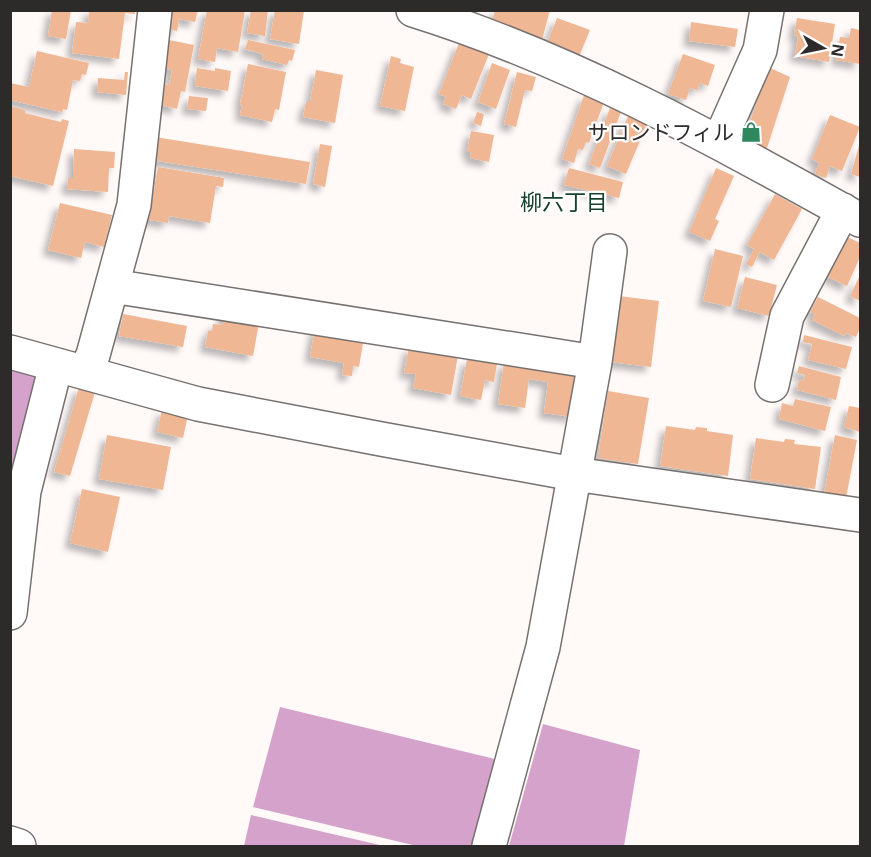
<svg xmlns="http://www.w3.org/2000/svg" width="871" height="857" font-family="'Noto Sans','Noto Sans JP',sans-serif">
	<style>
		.water { fill: #d5a2cb }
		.building { fill: #f0b794; filter: url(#shadow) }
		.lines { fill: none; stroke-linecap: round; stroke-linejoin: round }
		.minor-casing { stroke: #777170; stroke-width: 36 }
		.minor { stroke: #fff; stroke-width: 33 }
		.labels { text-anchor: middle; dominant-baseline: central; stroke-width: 4.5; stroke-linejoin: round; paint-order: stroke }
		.poi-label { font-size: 21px; fill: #2d2a2a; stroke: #fff; text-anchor: end }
		.neighbourhood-label { font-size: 22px; fill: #16412c; stroke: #fff }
	</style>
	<defs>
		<filter id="shadow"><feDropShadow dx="-5.5" dy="5.5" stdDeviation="3" flood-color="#0004"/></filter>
	</defs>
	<rect width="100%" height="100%" fill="#fff9f8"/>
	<path class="water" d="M10,368L41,378L10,485Z
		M280,707L499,760L475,846H417L253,807Z
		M543,724L640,750L624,846H509Z
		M251,815L384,846H244Z"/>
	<path class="building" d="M52,10H71L66,39L48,36Z
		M89,10H135V14L125,13L119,59L72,53L76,22L88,23Z
		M165,10H198L195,22L179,19L177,31L161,27Z
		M207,10H245L238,52L217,48L215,62L198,59Z
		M251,10H268L265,36L247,33Z
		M275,10H304L299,44L270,39Z
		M495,10H550L542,40L491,26Z
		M557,18L590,30L578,59L546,46Z
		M797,18L835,24L829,62L795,56L798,36L794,35Z
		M691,22L738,29L735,47L689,41Z
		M851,28L860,30V64L836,60L840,37L849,38Z
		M164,39L194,45L185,92L181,91L177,109L155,104L159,83L169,85L172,70L158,67Z
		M248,40L295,50L292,61L289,60L287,65L262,59L263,54L245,49Z
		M459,43L489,54L471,99L462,95L456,109L443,104L446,97L439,94Z
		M37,51L89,63L86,75L82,74L80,81L73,80L67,110L63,109L62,112L10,100V83L29,87Z
		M683,54L715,65L708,86L700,83L697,90L690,88L686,100L668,94Z
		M391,56L401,59L400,63L414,67L405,111L380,106Z
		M492,63L510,70L496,109L478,102Z
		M248,64L286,72L279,110L275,109L272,122L240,115L242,105L240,104Z
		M768,67L790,77L767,148L758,145L757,149L743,144Z
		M197,68L215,71V68L231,71L228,91L195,86Z
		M316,70L343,75L335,123L303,117L306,102H310Z
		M125,72H128L126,95L97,92L98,78L124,80Z
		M517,72L536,77L532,91L525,90L516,127L504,124Z
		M584,95L604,102L589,143L586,142L583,150L578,149L574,163L562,159Z
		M189,96L208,98L206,111L187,109Z
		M10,106L25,110V113L61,122L62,119L69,121L53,186L10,176Z
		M610,108L621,112L600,168L589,164Z
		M477,112L484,114L481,126L473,123Z
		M830,115L860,127L842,171L830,166L826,178L815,174L819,163L812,159Z
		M628,116L647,124L626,174L607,166Z
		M471,131L494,135L489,162L470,158L471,152H467Z
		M155,137L310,162L306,184L151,160Z
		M860,142V177L851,174Z
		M320,144L332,146L325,187L313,184Z
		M74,149L115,152L114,168H109L108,192L67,189L68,178H73Z
		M158,167L224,178L223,187L216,186L210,223L169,216L168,223L144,219L148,194L153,195Z
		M569,168L623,182L619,198L564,185Z
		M716,168L734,176L715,219L719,221L710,241L689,232Z
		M775,194L802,209L774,260L760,252L752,267L746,264L754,249L747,245Z
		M60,203L112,215L104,247L85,242L81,258L48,250Z
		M845,236L860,243V257L847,286L826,276Z
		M715,249L743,256L731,307L703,301Z
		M860,275V301L850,296Z
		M745,277L777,285L769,316L737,308Z
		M619,296L659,301L651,367L611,362Z
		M818,297L860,318V328L856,337L846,333L844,336L812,320L815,314L810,312Z
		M224,311L260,317L253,356L205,347L208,331H212L213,324L222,325Z
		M123,314L187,326L183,347L119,336Z
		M315,328L364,337L359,367L353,366L352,376L342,375L344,363L310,357Z
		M804,335L852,347L846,369L808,360L812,344L803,342Z
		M409,347L458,355L451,395L413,388L416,374L404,373Z
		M467,359L497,364L494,382L485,380L481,400L460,396Z
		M504,362L580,373L574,417L544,413L548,382L529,379L525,408L498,404Z
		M799,366L841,377L836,400L797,390L799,380L803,381L805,375L797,373Z
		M79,387L95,392L70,476L54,472Z
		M608,391L649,398L638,464L598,458Z
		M795,399L831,407L825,431L779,419L782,403L793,406Z
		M849,406L860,408V432L844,427Z
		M162,410L188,415L183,438L157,432Z
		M666,426L695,430L696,427L707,428V431L733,435L728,476L660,466Z
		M107,435L171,447L163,490L99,479Z
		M835,435L857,440L846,498L824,494Z
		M756,438L784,442L785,439L795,440L794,444L821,447L815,489L750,479Z
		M82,489L120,497L108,552L70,543Z"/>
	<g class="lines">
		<g class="minor-casing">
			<path id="minor" d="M413,10C571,59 716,140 860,220
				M719,142L760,50L767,10
				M112,286L595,362
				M10,352L198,404L381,439L574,474L860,515
				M85,372L93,355L134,205L155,10
				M772,385L787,316L843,210
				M10,613L24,491L56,365
				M10,843L19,846
				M489,846L543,647L595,362L610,251"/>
		</g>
		<use href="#minor" class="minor"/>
	</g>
	<defs>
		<g id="shop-bare" transform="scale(1.62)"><path d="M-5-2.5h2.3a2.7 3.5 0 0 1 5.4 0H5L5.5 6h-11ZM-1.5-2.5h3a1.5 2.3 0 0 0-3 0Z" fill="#2d885e" stroke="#fff" stroke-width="2.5" paint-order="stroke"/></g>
	</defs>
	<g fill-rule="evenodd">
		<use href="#shop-bare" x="751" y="132"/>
	</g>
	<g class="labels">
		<g class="poi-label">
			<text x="734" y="132">サロンドフィル</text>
		</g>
		<g class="neighbourhood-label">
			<text x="564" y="201">柳六丁目</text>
		</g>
	</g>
	<rect width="871" height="857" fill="none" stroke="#2d2a2a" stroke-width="24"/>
	<g transform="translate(823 48) rotate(99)" stroke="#ffffff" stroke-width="4.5" paint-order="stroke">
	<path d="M0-4.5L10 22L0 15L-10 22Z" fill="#2d2a2a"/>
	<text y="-9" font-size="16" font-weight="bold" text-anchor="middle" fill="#2d2a2a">N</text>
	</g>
</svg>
